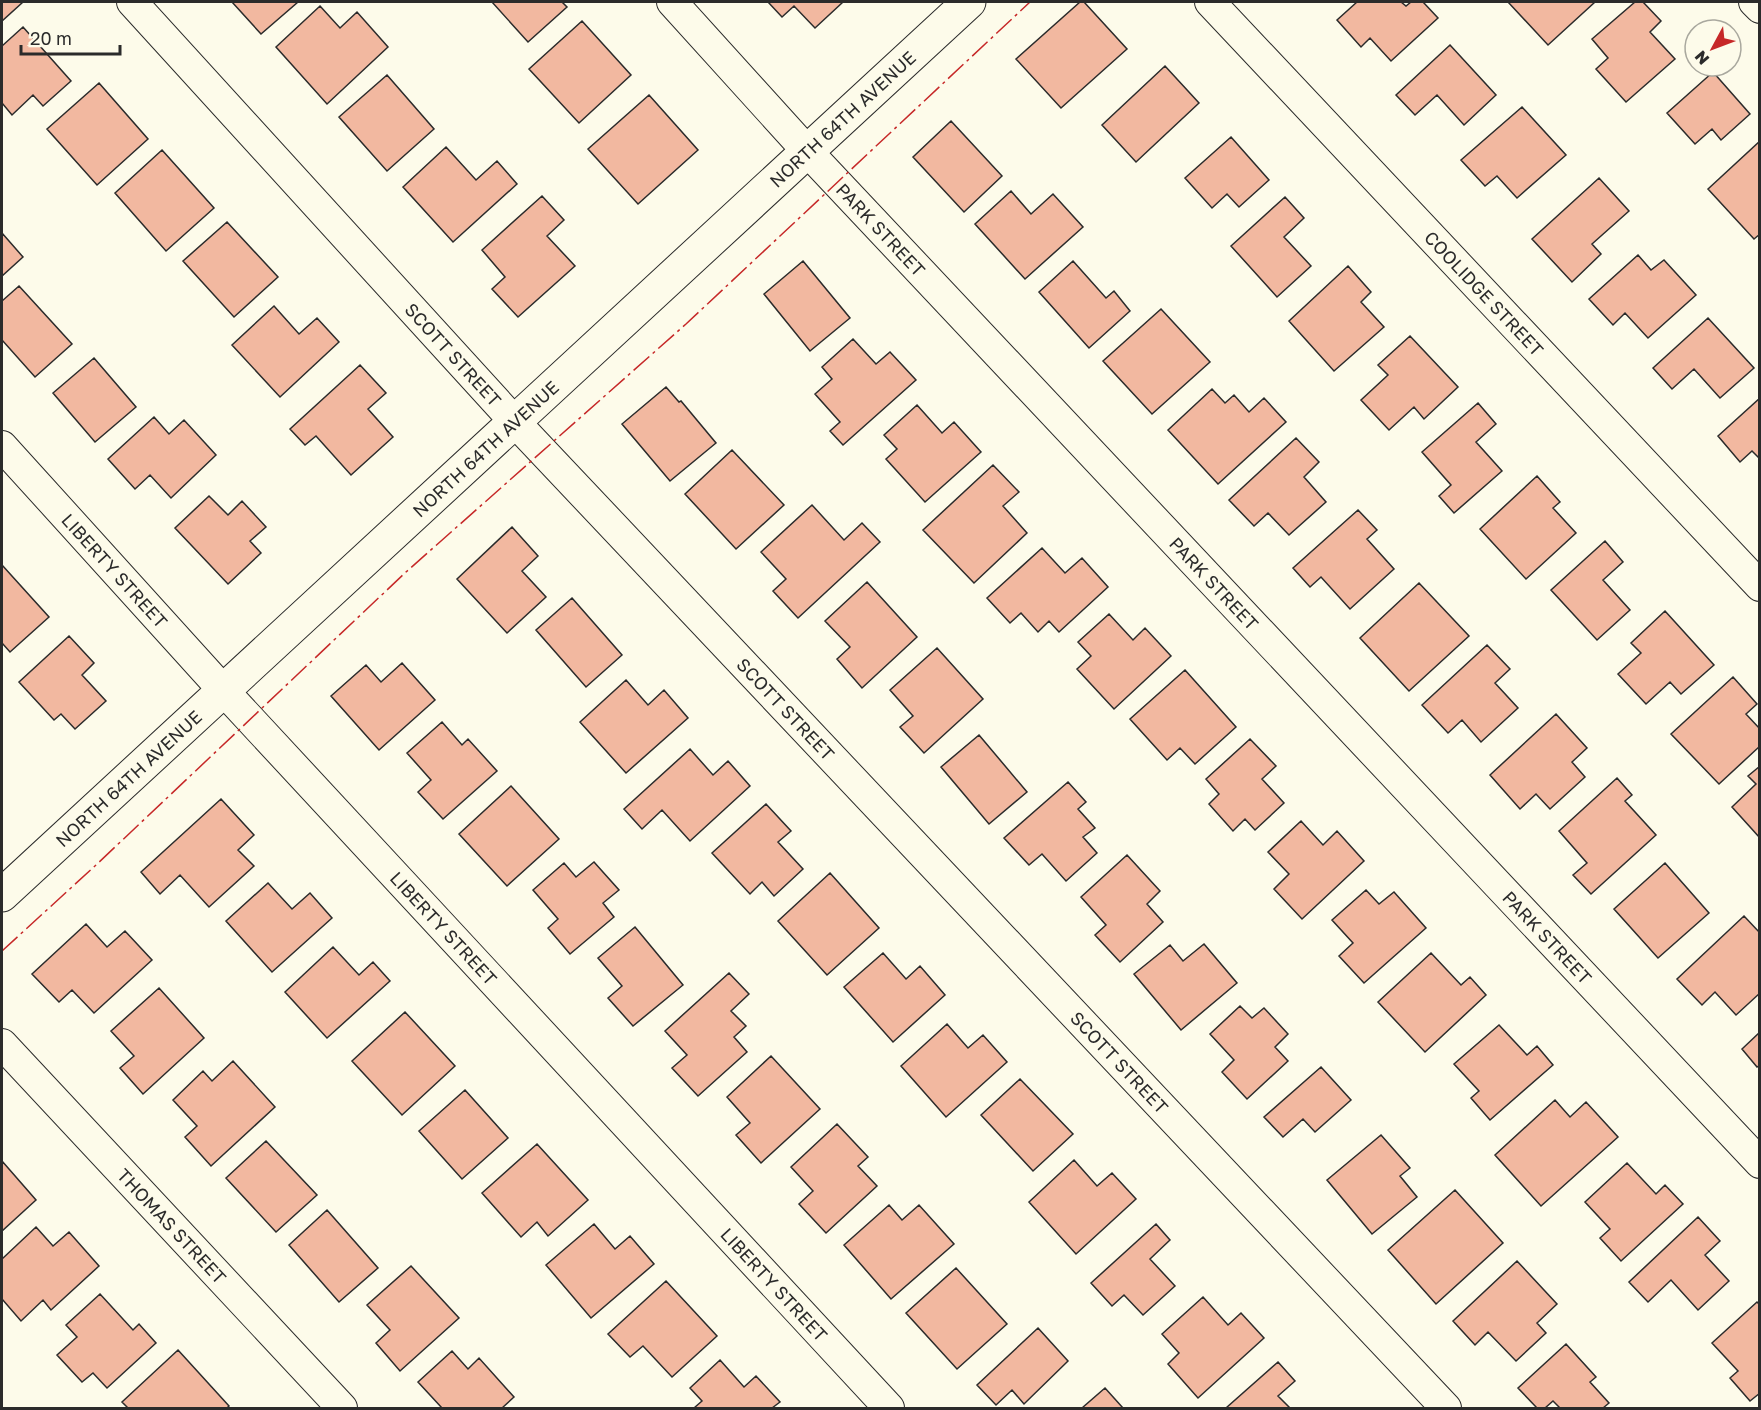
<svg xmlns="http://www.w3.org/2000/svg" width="1761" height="1410" font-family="'Golos Text',sans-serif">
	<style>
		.building { fill: #f2b8a0; stroke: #2b2b2b; stroke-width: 1.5 }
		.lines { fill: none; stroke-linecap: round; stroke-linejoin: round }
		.minor-casing { stroke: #2b2b2b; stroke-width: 32 }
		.tertiary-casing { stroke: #2b2b2b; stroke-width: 35 }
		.minor { stroke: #fdfbea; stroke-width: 30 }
		.tertiary { stroke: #fdfbea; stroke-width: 33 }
		.power { stroke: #c62828; stroke-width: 1.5; stroke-dasharray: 21 4.5 3 4.5; stroke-linecap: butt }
		.labels { text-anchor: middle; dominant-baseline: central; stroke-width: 4.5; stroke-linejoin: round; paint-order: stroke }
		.street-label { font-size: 18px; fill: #2b2b2b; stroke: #fdfbea }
	</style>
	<rect width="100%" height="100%" fill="#fdfbea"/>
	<path class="building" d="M2,2H23L2,21Z
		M232,2H298L261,34Z
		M492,2H562L567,7L528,42Z
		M768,2H843L815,28L794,6L782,17Z
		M1080,2H1084L1127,49L1061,108L1016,59Z
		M1357,2H1401L1406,6L1411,2H1423L1438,18L1391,61L1370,38L1361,47L1337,20Z
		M1508,2H1595L1548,45Z
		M1635,2H1643L1661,21L1650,32L1675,59L1626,102L1596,69L1608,58L1592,39Z
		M320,6L340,28L357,12L388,47L327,104L276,47Z
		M582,21L631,75L579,123L529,69Z
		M23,27L71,81L43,106L33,95L12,115L2,103V46Z
		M1450,45L1496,95L1464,125L1437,95L1415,115L1396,95Z
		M1165,66L1199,103L1136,162L1102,125Z
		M1713,72L1750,114L1721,140L1712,129L1695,144L1667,113Z
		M387,75L434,129L387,171L339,117Z
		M99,83L148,139L97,185L47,129Z
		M649,95L698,150L638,204L588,149Z
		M1522,107L1566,155L1517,198L1497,176L1485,186L1461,160Z
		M951,121L1002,176L964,212L913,157Z
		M1231,137L1269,180L1239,207L1227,194L1212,208L1185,178Z
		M1760,141V234L1754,239L1708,189Z
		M446,147L476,180L497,161L517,184L453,242L403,187Z
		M162,150L214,208L166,251L115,193Z
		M1599,178L1629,211L1592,244L1601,254L1572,282L1532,239Z
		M1011,191L1031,214L1053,194L1083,227L1025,279L975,224Z
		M542,196L564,220L547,236L575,266L518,317L492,289L505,277L482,250Z
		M1285,197L1304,218L1284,237L1311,266L1277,297L1231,246Z
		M227,222L278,277L234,317L183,261Z
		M2,233L23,257L2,276Z
		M1638,255L1651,270L1664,260L1696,295L1648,338L1625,313L1613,325L1589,299Z
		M803,261L850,318L810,351L764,294Z
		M1073,261L1106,298L1114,291L1130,311L1089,348L1039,292Z
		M1348,266L1371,292L1361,302L1384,327L1334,371L1289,321Z
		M19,286L72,344L35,377L2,340V301Z
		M274,306L299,334L317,318L339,342L280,397L232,345Z
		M1161,309L1210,362L1152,414L1103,361Z
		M1708,318L1754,368L1720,398L1694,369L1672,389L1653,368Z
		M1410,336L1458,387L1424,419L1414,407L1389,430L1361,400L1388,375L1378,365Z
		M853,339L876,364L890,352L916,380L843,445L830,431L840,422L815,394L832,379L822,367Z
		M94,358L136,407L95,442L53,393Z
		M360,365L386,393L368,409L393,437L351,475L316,436L305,445L290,429Z
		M666,387L679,402L681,401L716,443L670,481L622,424Z
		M1212,389L1225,403L1234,395L1249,412L1264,398L1286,422L1218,484L1168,430Z
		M1760,398V459L1752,451L1740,462L1718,436Z
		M1478,403L1496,424L1476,442L1502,471L1454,513L1439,496L1451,485L1422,452Z
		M917,405L942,433L954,422L981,452L925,502L886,459L897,449L884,435Z
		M154,417L169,434L184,420L216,455L171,498L150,475L135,489L108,459Z
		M1296,438L1319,462L1304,477L1326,502L1289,535L1268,513L1254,526L1229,500Z
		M732,450L784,505L736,549L685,494Z
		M993,465L1019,492L1003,506L1027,533L974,583L923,530Z
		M1537,476L1560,502L1553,508L1576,533L1526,579L1480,529Z
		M209,496L228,515L242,501L266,527L250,541L261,553L228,584L175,528Z
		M812,505L844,540L862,523L880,542L798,618L773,591L786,579L761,552Z
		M1358,510L1377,530L1367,539L1394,569L1350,609L1321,577L1310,587L1293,568Z
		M512,527L538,556L522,571L546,597L507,633L457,579Z
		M1605,541L1623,562L1603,580L1630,610L1597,640L1551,590Z
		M1042,548L1065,573L1082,558L1108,587L1059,632L1049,621L1038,632L1021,613L1010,623L987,598Z
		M2,565L49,617L10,652L2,643Z
		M867,582L917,637L862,688L837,659L850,647L825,621Z
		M1419,583L1469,636L1409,691L1360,638Z
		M572,598L622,655L586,687L536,630Z
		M1665,611L1714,665L1681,694L1670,682L1646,704L1618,674L1641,653L1631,643Z
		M1109,614L1133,640L1145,628L1171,656L1114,709L1077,669L1091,656L1078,642Z
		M69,636L94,663L82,675L106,701L75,729L61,714L54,720L19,682Z
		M1487,645L1510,669L1495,683L1518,708L1481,742L1462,720L1448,733L1422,705Z
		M937,648L983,699L924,753L900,727L913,716L890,690Z
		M402,663L435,700L379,750L331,696L366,665L381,682Z
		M1185,670L1236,727L1195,764L1180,748L1167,760L1130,719Z
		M1733,677L1757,704L1746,714L1760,729V746L1719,784L1671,734Z
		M626,680L648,705L664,690L688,718L626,773L580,722Z
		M1556,714L1587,748L1572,762L1585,777L1550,809L1536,794L1520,809L1490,775Z
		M442,722L462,745L468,739L497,771L443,819L418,792L431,780L407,753Z
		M979,735L1027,792L989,824L941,767Z
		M1250,739L1276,766L1262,779L1284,803L1255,830L1245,819L1233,831L1209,804L1219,794L1206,779Z
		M690,749L713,775L728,761L750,786L690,841L662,810L642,829L624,809Z
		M1760,766V838L1732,807L1756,784L1748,776Z
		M1617,778L1632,795L1625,801L1656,835L1591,894L1573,875L1587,863L1559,831Z
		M1068,782L1086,802L1078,809L1095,828L1083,837L1097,853L1066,881L1042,854L1029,865L1004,838Z
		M511,786L559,839L507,886L459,834Z
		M221,799L254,835L238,850L254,866L209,907L180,875L160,894L141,872Z
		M766,804L791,831L778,842L803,869L774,896L762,882L750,894L712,853Z
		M1301,821L1323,845L1337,831L1364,861L1302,919L1274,889L1289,874L1268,852Z
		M1127,855L1160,891L1147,904L1163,922L1120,962L1095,935L1106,925L1081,897Z
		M594,862L619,890L603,903L614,917L570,954L548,928L558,919L533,890L564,863L576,877Z
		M1665,863L1709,913L1658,958L1614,909Z
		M830,873L879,928L827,975L778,921Z
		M268,883L292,909L310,893L332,918L272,972L226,921Z
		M1366,890L1379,904L1394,892L1426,928L1364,983L1339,956L1353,943L1332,920Z
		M1744,916L1760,933V993L1736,1015L1715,992L1702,1005L1677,979Z
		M86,924L107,947L125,931L152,960L94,1013L72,990L59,1002L32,974Z
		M635,927L683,985L633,1026L608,998L622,986L598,958Z
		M1204,944L1237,983L1181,1030L1134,974L1170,945L1183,961Z
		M333,947L359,975L373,962L390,981L327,1038L285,992Z
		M883,953L906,979L920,966L945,995L893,1042L844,987Z
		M1431,953L1461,985L1470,977L1486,995L1425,1052L1378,1002Z
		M729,973L749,994L731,1011L746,1026L734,1037L747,1052L698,1096L672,1068L687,1055L665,1031Z
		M159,988L204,1038L143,1094L120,1068L134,1056L111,1031Z
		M1240,1006L1252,1018L1264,1008L1288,1034L1275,1047L1288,1061L1247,1099L1222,1072L1234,1060L1210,1034Z
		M405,1012L455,1066L402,1115L352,1061Z
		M947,1024L968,1048L983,1035L1007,1062L946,1117L901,1066Z
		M1499,1025L1527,1055L1537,1046L1553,1065L1490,1120L1471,1098L1479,1091L1454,1064Z
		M1760,1032V1065L1757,1067L1742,1049Z
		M771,1056L820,1109L761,1163L736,1135L750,1123L727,1097Z
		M233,1061L275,1107L211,1166L185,1137L197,1126L173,1100L203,1071L212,1081Z
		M1321,1067L1351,1100L1315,1132L1303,1119L1283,1137L1264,1117Z
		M1020,1079L1073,1134L1033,1171L981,1115Z
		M465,1090L508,1138L462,1179L419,1131Z
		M1555,1100L1570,1117L1586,1102L1618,1137L1541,1206L1495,1155Z
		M837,1124L868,1157L858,1166L877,1186L826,1233L799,1204L813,1191L791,1167Z
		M1381,1135L1410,1168L1400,1176L1417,1197L1372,1234L1327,1180Z
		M266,1141L317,1195L276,1232L226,1178Z
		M537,1144L588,1200L548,1236L537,1222L521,1237L482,1193Z
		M1074,1160L1097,1186L1112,1173L1136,1199L1076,1254L1029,1202Z
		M2,1161L36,1200L2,1231Z
		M1627,1163L1656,1194L1665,1185L1683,1204L1621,1261L1600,1238L1610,1229L1585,1202Z
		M1455,1190L1503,1243L1436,1304L1388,1250Z
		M889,1205L902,1220L919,1205L954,1244L891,1299L844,1245Z
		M327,1210L378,1268L339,1302L289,1245Z
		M1698,1217L1720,1241L1705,1255L1729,1281L1698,1310L1671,1280L1648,1302L1629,1282Z
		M594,1224L615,1249L630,1236L654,1264L591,1318L546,1265Z
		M1156,1224L1170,1240L1150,1259L1175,1286L1143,1315L1124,1295L1112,1306L1091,1283Z
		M36,1227L53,1246L69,1232L99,1266L51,1310L43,1300L21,1321L2,1299V1259Z
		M1517,1261L1557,1304L1537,1323L1546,1333L1516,1361L1488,1332L1475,1345L1453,1321Z
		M411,1266L459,1318L400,1371L376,1343L390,1330L367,1305Z
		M956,1268L1007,1324L957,1369L906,1313Z
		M666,1281L717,1336L672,1377L643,1346L630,1357L608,1334Z
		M100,1294L133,1330L139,1324L156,1343L107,1388L93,1373L82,1382L57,1355L77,1337L66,1325Z
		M1203,1297L1228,1325L1241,1313L1264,1338L1198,1398L1168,1364L1179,1353L1162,1334Z
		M1757,1302L1760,1305V1393L1750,1401L1730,1378L1738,1371L1712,1343Z
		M1038,1328L1068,1361L1024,1404L1012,1390L996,1405L977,1385Z
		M1566,1344L1596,1377L1590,1382L1609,1403L1603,1408H1560L1553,1401L1545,1408H1537L1518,1388Z
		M178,1350L229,1406L227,1408H128L122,1402Z
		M452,1351L468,1369L479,1358L514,1397L502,1408H442L418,1382Z
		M720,1360L744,1387L756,1376L780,1402L772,1408H694L702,1401L690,1388Z
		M1278,1362L1295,1381L1278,1396L1290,1408H1226Z
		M1105,1388L1123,1408H1082Z"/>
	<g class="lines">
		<g class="minor-casing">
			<g id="minor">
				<path id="s1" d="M132,2L514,421L1446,1408"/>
				<path id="s2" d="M672,2L807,151L1760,1163"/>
				<path id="s3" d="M1210,2L1760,586"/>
				<path d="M1754,2L1760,8"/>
				<path id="s4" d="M2,446L223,690L889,1408"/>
				<path id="s5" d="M2,1044L342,1408"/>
			</g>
		</g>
		<g class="tertiary-casing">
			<g id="tertiary">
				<path id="s6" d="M2,895L969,2"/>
			</g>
		</g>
		<use href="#minor" class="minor"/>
		<use href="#tertiary" class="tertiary"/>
		<path class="power" d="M2,951L96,865L406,572L686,324L1030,2"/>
	</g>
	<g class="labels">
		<g class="street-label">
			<text stroke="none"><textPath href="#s6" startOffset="1144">NORTH 64TH AVENUE</textPath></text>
			<text stroke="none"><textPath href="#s2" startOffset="309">PARK STREET</textPath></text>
			<text stroke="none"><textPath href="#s3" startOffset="400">COOLIDGE STREET</textPath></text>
			<text stroke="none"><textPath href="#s1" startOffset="477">SCOTT STREET</textPath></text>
			<text stroke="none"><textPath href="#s6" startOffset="658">NORTH 64TH AVENUE</textPath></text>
			<text stroke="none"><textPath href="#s4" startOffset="168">LIBERTY STREET</textPath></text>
			<text stroke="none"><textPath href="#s2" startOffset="795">PARK STREET</textPath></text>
			<text stroke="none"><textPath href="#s1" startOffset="963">SCOTT STREET</textPath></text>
			<text stroke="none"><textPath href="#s6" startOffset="172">NORTH 64TH AVENUE</textPath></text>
			<text stroke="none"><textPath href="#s4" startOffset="654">LIBERTY STREET</textPath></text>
			<text stroke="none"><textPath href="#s2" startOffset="1281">PARK STREET</textPath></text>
			<text stroke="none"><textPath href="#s1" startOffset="1449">SCOTT STREET</textPath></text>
			<text stroke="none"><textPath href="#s5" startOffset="249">THOMAS STREET</textPath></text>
			<text stroke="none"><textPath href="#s4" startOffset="1140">LIBERTY STREET</textPath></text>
		</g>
	</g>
	<rect width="1761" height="1410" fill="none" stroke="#2b2b2b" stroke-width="6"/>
	<g transform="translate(1713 48) rotate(229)"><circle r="28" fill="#fdfbea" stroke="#a9a89e" stroke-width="1.5"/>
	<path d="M0-4.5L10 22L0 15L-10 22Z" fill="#c62828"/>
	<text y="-9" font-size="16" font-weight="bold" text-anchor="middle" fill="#2b2b2b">N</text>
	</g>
	<path d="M21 45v9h99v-9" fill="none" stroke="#2b2b2b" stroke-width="3"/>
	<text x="30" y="45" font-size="18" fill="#2b2b2b" stroke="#fdfbea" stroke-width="4.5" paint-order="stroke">20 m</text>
</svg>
